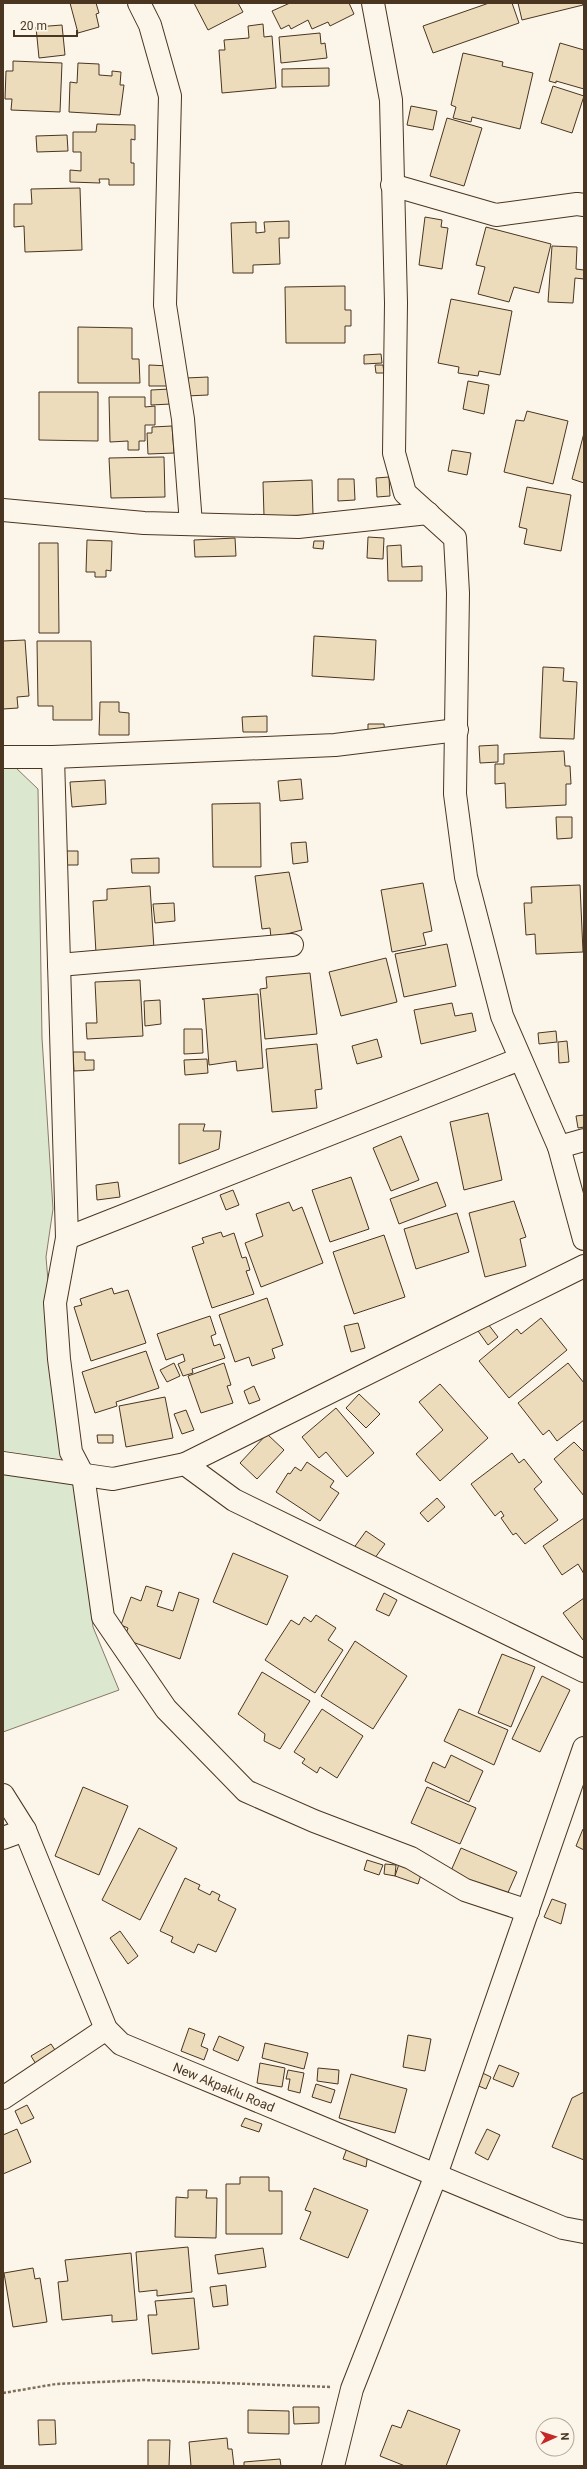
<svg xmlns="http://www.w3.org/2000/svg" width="587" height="2469" font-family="Roboto,sans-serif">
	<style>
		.green { fill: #dce7d0; stroke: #887966 }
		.building { fill: #ecdcbc; stroke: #4a3520 }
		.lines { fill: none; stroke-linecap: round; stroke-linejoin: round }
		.minor-casing { stroke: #4a3520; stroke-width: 24 }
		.path { stroke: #7f6f5c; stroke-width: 2.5; stroke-dasharray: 3 2; stroke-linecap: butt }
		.minor { stroke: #fbf6e9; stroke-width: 22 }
		.labels { text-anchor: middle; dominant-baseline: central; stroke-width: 3; stroke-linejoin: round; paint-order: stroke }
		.street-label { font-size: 13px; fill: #4a3520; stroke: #fbf6e9 }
	</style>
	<rect width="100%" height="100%" fill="#fbf6e9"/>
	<path class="green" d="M3,767H15L38,789L42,1038L53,1209L46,1257L61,1434L75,1484L93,1627L119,1690L3,1732Z"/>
	<path class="building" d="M70,3H96L99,13L96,14L99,27L78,33Z
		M194,3H238L243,12L208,30Z
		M290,3H349L354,14L330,26L328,22L312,29L308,20L291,29L289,25L281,29L272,11Z
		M489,3H512L519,23L433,53L423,26Z
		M518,3H582L583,5L522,20Z
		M263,24L264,37L272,36L276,88L222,93L219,50H225L224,40L249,38L248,26Z
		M62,25L65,55L39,58L36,27Z
		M320,33L321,44L325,43L327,58L281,63L279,37Z
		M560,43L584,50V89L556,81V83L549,81Z
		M463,53L503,62L502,66L533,73L520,129L472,117L471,122L453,118L456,107L451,105Z
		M13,61L62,63L60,112L11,110L12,99H5L6,71H13Z
		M78,63L99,64V75L112,76V71L121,72L120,85H124L120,115L69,112L70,82L77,83Z
		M329,68V86L282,87V69Z
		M553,86L584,96L572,133L541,123Z
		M411,106L437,111L433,130L407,125Z
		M447,118L482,128L464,186L430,176Z
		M97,124L135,125V140L131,139V163H134V185H109V179H99L100,183L70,182V170L81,171V152H73V132H96Z
		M67,135L68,151L37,152L36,136Z
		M80,188L82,250L25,252L24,226L14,227V204H32L31,189Z
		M425,217L442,220L441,227L448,228L442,269L419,265Z
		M289,221V238H279L280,264L253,265V273H233L231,223L256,222V233L265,232L264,222Z
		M486,227L551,244L539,293L514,287L509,302L478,294L485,267L476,265Z
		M552,246L577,247L576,269L584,270V279L575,278L573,303L548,302Z
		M345,286V310H351V326H345V343H286L285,287Z
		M451,299L512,311L500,375L479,371L478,376L458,373L459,367L438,363Z
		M78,327L132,328V359H139L140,383H78Z
		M381,354L382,363L364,364V355Z
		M149,365L170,366V386H149Z
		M375,365H383L384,373H376Z
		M208,377V395L186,396V378Z
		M468,381L489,385L484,414L463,409Z
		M170,389L171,404L151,405V390Z
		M39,392H98V441L39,440Z
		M109,397H145V407L155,406V425H145V441H139V450H128V441L110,442Z
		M527,411L568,421L553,484L504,472L516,420L524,421Z
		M172,426L174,453L148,454L147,433H152V427Z
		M584,433V483L572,479Z
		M452,450L471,453L467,475L448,471Z
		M164,457L165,497L111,498L109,458Z
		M389,477L390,496L377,497L376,478Z
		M338,479H354L355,500L338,501Z
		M312,480L313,515L264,516L263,482Z
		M527,487L571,495L561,551L524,544L527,529L519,527Z
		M368,537L384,538L383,559L367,558Z
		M235,538L236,556L195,557L194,540Z
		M87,540L112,541L111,571L106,570V577H95V572H86Z
		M314,541H324L323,549L313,548Z
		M39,543H58L59,633H39Z
		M401,545L402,567L422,566V581H388L387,546Z
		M314,636L376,640L374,680L312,676Z
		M25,640L29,696L17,697L18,708L3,709V641Z
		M37,641H91L92,720H53V706H38Z
		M543,667L564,668L563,681L577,682L574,739L540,738Z
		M100,702H119V712L129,713V735H99Z
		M267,716V732H243L242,717Z
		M368,724H384L385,736H368Z
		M498,745V762L480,763L479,746Z
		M564,751L565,766H570L571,784H566V805L506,808L505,783L495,784V764H504V754Z
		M301,779L303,799L280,801L278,781Z
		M105,780L106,804L72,807L70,782Z
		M260,803L261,867H213L212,804Z
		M556,817H572V838L557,839Z
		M306,842L308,862L293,864L291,843Z
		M64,851H78V865H65Z
		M159,858V873H132L131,859Z
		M289,872L302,930L271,938L270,928L262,929L255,876Z
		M423,883L432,931L423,933L426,945L392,952L381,890Z
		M580,885L583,952L536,954L535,934L526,935L524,903H532L531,887Z
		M150,886L154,949L96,953L93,901L107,900V889Z
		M174,903L175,921L155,923L153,904Z
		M447,944L456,986L404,997L395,954Z
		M386,958L397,1002L341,1016L329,972Z
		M310,973L317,1034L265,1039L260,989L267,988L266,977Z
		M140,980L143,1036L87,1039L86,1023H97L95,982Z
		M258,994L263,1068L237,1071L236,1061L209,1065L204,999H202Z
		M160,1000L161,1024L145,1026L144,1001Z
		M452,1003L455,1016L472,1013L476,1031L421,1044L414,1010Z
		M184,1029H202L203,1053L184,1054Z
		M556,1031L557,1042L539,1044L538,1033Z
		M377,1039L382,1057L357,1064L352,1046Z
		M567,1041L569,1062L559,1063L558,1042Z
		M317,1044L322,1089L315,1090L317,1108L272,1112L266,1049Z
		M73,1052H85V1060H94V1070L74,1071Z
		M207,1059L208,1073L185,1075L184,1060Z
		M488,1113L502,1180L464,1190L450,1122Z
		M584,1115V1127L578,1128L576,1116Z
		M179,1124H205L203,1131H221L219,1149L179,1164Z
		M401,1136L419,1180L391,1191L373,1148Z
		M351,1177L369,1229L330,1242L312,1190Z
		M118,1182L120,1197L97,1200L96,1185Z
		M437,1182L446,1206L399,1224L390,1199Z
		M233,1190L239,1205L226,1210L220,1195Z
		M514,1201L526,1237L520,1239L526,1266L485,1277L469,1213Z
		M289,1202L293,1211L302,1207L323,1263L261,1287L245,1243L263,1236L256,1214Z
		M457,1213L469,1252L416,1269L404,1229Z
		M221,1232L223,1237L234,1233L242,1258L246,1257L250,1270L246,1271L254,1294L212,1308L192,1247L204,1243L202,1238Z
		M384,1235L405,1297L354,1314L333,1252Z
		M112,1288L114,1294L128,1290L146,1343L91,1361L74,1307L82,1305L80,1299Z
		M267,1298L283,1345L272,1349L275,1358L252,1366L249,1357L235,1362L219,1315Z
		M210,1316L216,1334L211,1336L214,1346L220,1344L225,1358L192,1369L193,1373L183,1376L178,1364L185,1361L183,1354L166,1360L157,1334Z
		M541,1318L567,1350L509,1398L479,1361L517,1329L521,1334Z
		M358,1323L365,1348L351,1352L344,1326Z
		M488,1324L498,1337L488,1345L478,1331Z
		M146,1351L159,1388L116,1402L117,1406L95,1413L82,1372Z
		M174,1363L180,1376L167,1382L160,1370Z
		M224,1363L231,1385L227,1386L233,1403L201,1413L188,1376Z
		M568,1363L584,1383V1420L557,1441L549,1430L543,1435L518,1403Z
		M440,1384L488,1438L440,1481L416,1454L443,1430L419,1402Z
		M254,1386L260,1400L249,1404L244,1391Z
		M359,1394L380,1414L366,1428L346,1408Z
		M165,1397L173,1438L126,1447L119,1406Z
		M336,1408L374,1453L347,1477L326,1452L319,1458L302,1437Z
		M186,1410L194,1430L182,1434L174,1414Z
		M267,1434L284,1450L257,1479L240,1463Z
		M97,1435H113V1443H98Z
		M574,1442L584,1452V1496L554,1459Z
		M512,1453L519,1463L524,1459L542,1482L534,1489L558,1520L525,1544L516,1533L513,1535L501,1518L504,1516L501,1511L495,1516L471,1484Z
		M307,1462L334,1481L330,1487L339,1493L320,1521L276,1492L288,1473L290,1474L295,1467L301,1471Z
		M437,1498L445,1507L428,1522L420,1513Z
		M584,1518V1574L578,1564L562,1575L543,1546Z
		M366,1531L385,1544L372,1562L353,1549Z
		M233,1553L288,1576L267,1625L213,1602Z
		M146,1586L162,1591L157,1606L173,1611L179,1592L199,1599L180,1659L124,1639L128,1628L121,1625L131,1597L141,1601Z
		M384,1593L397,1600L389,1616L376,1610Z
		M584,1598V1639L583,1640L563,1613Z
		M316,1615L336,1628L328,1640L343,1650L315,1693L265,1660L291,1620L299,1625L304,1617L311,1622Z
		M355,1641L407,1676L373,1729L321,1696Z
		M502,1654L535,1667L511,1727L478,1713Z
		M262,1672L310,1701L280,1749L264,1741L265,1734L238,1714Z
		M542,1676L570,1690L540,1752L512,1739Z
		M322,1709L363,1736L337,1778L320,1767L317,1773L302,1763L305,1759L294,1752Z
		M459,1709L508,1730L494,1765L444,1741Z
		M451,1755L483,1771L469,1802L425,1781L433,1762L445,1768Z
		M83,1787L128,1806L99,1875L55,1856Z
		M427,1787L476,1808L460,1844L411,1823Z
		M139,1828L177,1848L140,1920L102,1900Z
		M583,1829H584V1850L576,1846Z
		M461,1848L517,1872L506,1897L450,1873Z
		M367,1860L383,1865L379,1875L364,1870Z
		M385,1864L396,1865L395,1876L384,1874Z
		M399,1864L422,1872L418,1884L395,1876Z
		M185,1878L200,1885L198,1889L210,1895L212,1891L220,1895L218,1900L236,1909L216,1952L198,1944L194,1953L171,1942L173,1937L160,1931Z
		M552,1899L566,1904L561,1924L544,1917Z
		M120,1931L138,1956L128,1964L110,1938Z
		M189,2028L205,2034L201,2046L208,2049L204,2060L181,2051Z
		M408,2035L431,2039L425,2071L403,2067Z
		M219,2036L244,2047L238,2061L213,2050Z
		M265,2043L308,2053L304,2069L262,2058Z
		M51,2044L59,2056L39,2069L31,2056Z
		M260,2063L285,2068L282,2087L257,2083Z
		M499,2065L519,2073L513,2087L493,2079Z
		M318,2068L339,2070L338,2084L317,2081Z
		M288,2070L304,2073L300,2093L288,2090L290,2079H286Z
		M476,2070L491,2077L486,2089L471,2083Z
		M351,2074L407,2089L395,2133L339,2118Z
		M316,2084L335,2090L331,2103L312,2097Z
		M584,2092V2160L552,2147L572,2098Z
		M27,2105L34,2118L21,2124L15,2111Z
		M245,2118L262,2124L259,2132L241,2126Z
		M17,2129L31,2162L3,2174V2135Z
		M487,2129L500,2135L488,2160L475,2153Z
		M347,2148L368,2153L366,2167L343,2159Z
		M240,2177H269V2191H282V2234H226V2184H240Z
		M314,2188L368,2210L348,2258L300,2239L311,2212L305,2210Z
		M188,2190H207L206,2198H217L216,2238L175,2237L176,2197L188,2198Z
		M188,2247L192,2292L157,2296V2290L139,2292L136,2252Z
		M263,2248L266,2267L218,2274L215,2255Z
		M131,2253L137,2320L112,2322V2315L62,2320L58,2282L68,2281L65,2260Z
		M33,2268L35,2279L40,2278L47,2322L13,2327L4,2273Z
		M226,2285L228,2305L213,2307L210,2287Z
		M194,2298L199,2349L152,2354L148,2315H157L155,2301Z
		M293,2407H319V2423L294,2424Z
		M248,2410L289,2411V2434L248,2433Z
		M408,2410L460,2430L446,2466H405L380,2456L392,2425L401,2428Z
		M38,2420H55L56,2444L39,2445Z
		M227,2438L228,2449H232L234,2466H191L189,2442Z
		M148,2440H170L169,2466H148Z
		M280,2459L281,2466H244V2462Z"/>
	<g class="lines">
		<g class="minor-casing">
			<g id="minor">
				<path d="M139,3L150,25L170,96L165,305L183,419L191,524"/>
				<path d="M373,3L391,100L396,303L394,453L405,493L455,538L458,593L455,794L466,877L502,1016L559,1147L584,1239"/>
				<path d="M392,185L496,215L577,204L584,205"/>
				<path d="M3,510L144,523L298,527L428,513"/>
				<path d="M3,757H53L335,745L457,730"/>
				<path d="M53,757L67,1238L55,1303L59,1359L71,1452L83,1475L103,1617L166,1709L246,1791L314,1821L411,1858L465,1890L528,1911"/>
				<path d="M59,965L292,945"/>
				<path d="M559,1147L584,1140"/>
				<path d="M67,1238L520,1059"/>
				<path d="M3,1463L113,1479L185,1464L234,1500L584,1671"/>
				<path d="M185,1464L584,1266"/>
				<path id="s1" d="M3,1795L25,1830L106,2029L121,2044L563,2228L584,2232"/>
				<path d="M3,1838L25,1830"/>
				<path d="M3,2098L106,2029"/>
				<path d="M333,2466L352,2389L436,2175L584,1748"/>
			</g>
		</g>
		<path class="path" d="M3,2393L56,2384L143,2380L331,2387"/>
		<use href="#minor" class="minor"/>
	</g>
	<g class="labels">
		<g class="street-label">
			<text stroke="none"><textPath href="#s1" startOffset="389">New Akpaklu Road</textPath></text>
		</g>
	</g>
	<rect width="587" height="2469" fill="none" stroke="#4a3520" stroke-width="8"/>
	<g transform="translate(555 2437) rotate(87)"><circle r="19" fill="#fbf6e9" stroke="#b4a999"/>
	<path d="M0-3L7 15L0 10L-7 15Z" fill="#c62828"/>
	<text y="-6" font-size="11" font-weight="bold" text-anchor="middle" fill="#4a3520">N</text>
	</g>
	<path d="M14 30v6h63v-6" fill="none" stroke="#4a3520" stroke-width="2"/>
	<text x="20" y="30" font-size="12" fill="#4a3520" stroke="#fbf6e9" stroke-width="3" paint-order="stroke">20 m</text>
</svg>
